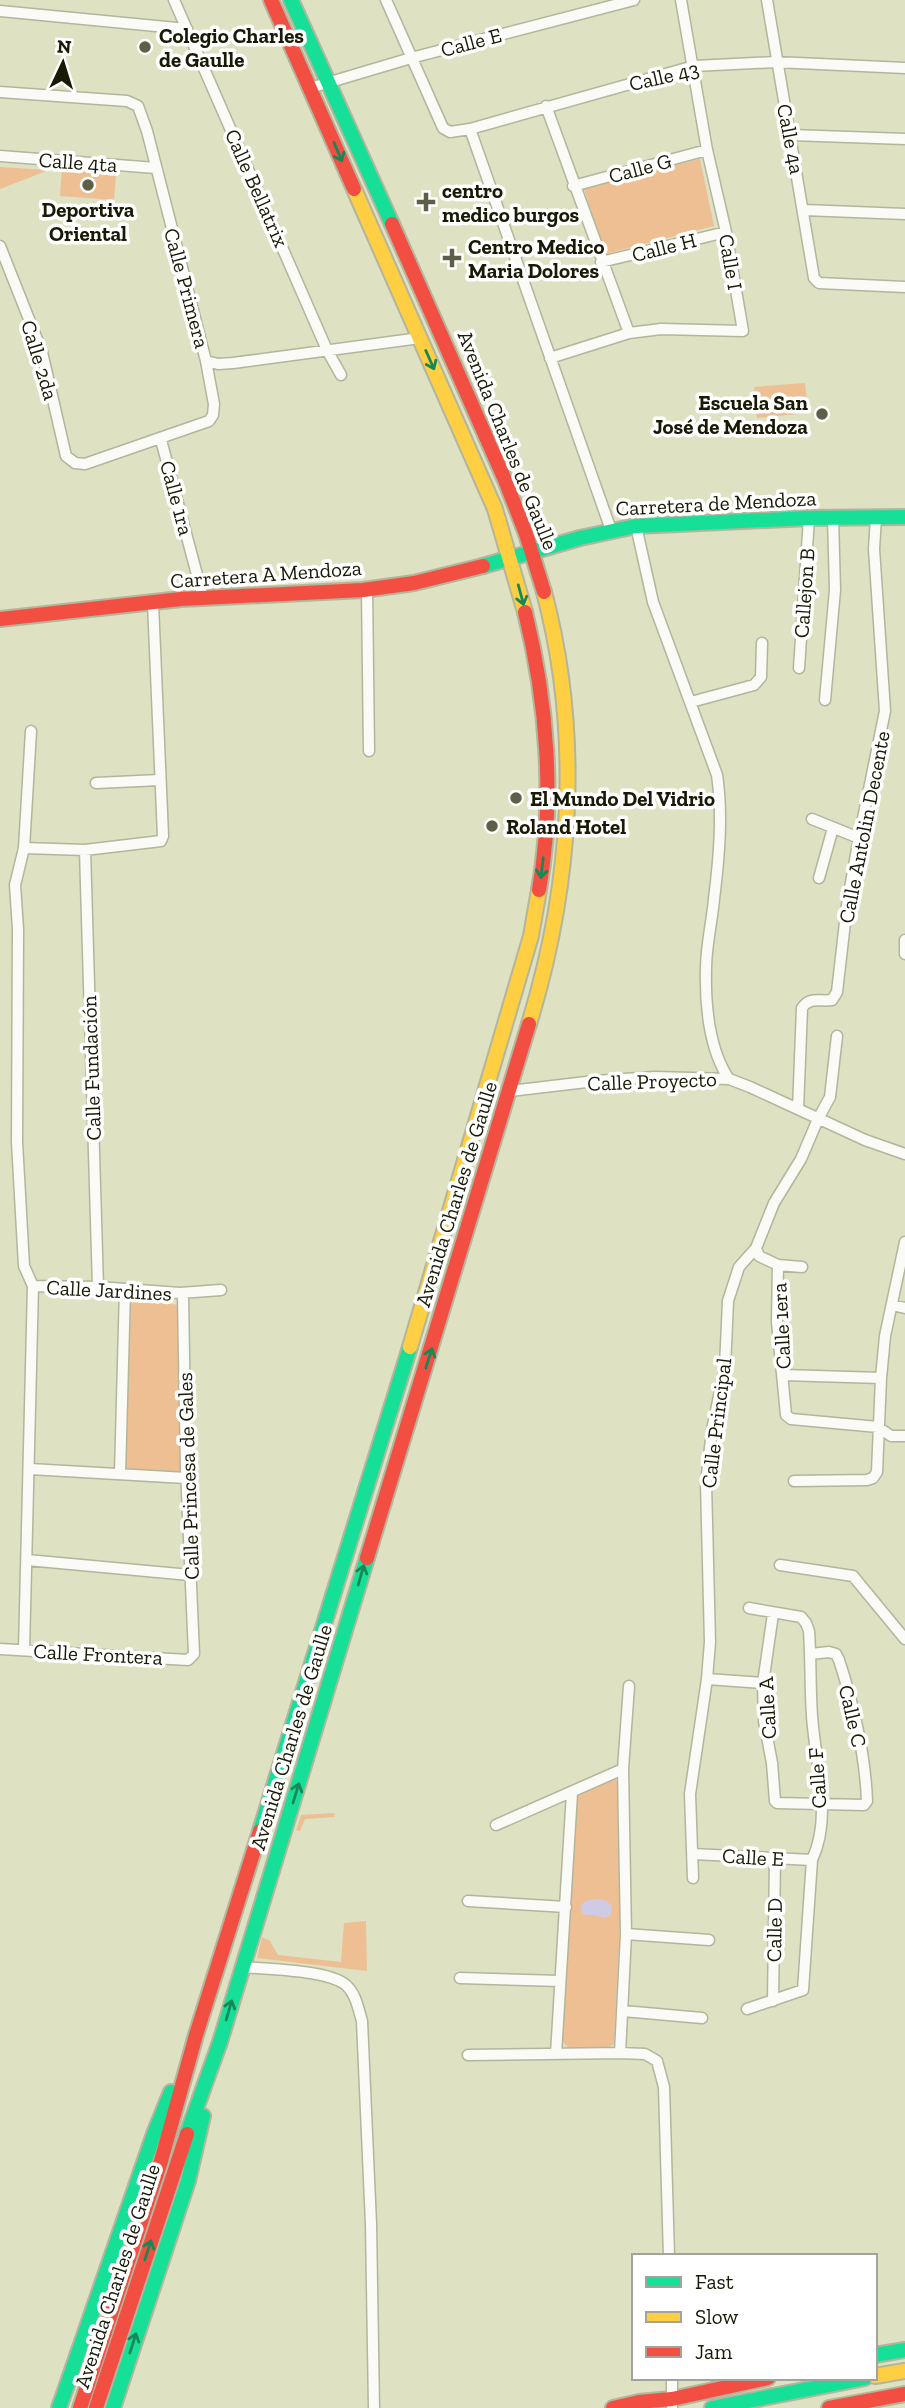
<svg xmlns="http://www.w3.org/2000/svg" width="905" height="2408" font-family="'Zilla Slab',serif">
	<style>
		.green { fill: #edbf92 }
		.water { fill: #d0cbe4 }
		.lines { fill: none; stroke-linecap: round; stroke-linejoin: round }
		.street-casing { stroke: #b3b59d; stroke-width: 13 }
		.fast-casing { stroke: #b3b59d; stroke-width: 18 }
		.slow-casing { stroke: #b3b59d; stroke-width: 18 }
		.jam-casing { stroke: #b3b59d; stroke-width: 18 }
		.street { stroke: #fafaf6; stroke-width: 10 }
		.fast { stroke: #16e098; stroke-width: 14 }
		.slow { stroke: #ffcf43; stroke-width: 14 }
		.jam { stroke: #f24e42; stroke-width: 14 }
		.oneway { stroke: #178756 }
		.poi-dot { fill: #5d6047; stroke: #fff; stroke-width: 2.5 }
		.labels { text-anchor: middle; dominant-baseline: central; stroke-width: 7; stroke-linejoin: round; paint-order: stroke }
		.poi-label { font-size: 21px; font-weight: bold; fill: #181a05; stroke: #fff; text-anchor: start }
		.street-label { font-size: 21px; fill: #181a05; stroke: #fff }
	</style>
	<rect width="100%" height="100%" fill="#dee1c2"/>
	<path class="green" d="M700,159L714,226L605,254L584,189Z
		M0,167L49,170L0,189Z
		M62,169L116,173L114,200L60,196Z
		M805,383L808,413L757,418L754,387Z
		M131,1299L179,1305L182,1472L124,1470Z
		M609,1779H615L620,1783L621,1904L614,2044L609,2047L568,2048L563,2042V2033L575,1800L580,1791Z
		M334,1813L335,1817L305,1819L300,1831L296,1830L301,1815Z
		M366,1921L367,1971L257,1958L262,1937L270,1941L278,1955L341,1962L344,1923Z"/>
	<path class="water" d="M589,1900C598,1899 607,1898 612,1907L611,1915L603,1918L595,1915H585C577,1909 581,1902 589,1900Z"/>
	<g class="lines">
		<g class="street-casing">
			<path id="street" d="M174,0L327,350L341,375
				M386,0L443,128L450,132L470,129L694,66L776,62L905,68
				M767,0L814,278L819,283L905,287
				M0,11L187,29
				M310,88L411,58L634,0
				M0,92L127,101L138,106L147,131L206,361L214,404L213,415L209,421L85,464L75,463L66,456L42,352L0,246
				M546,106L629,333
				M470,129L611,530
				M791,135L905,139
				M0,156L156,168
				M573,186L707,150
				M804,210L905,214
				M601,262L726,232
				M550,358L629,333L661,329L743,331L726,232L707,150L681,0
				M206,361L218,364L233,363L420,338
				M161,440L203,597
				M636,526L653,602L717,775C723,815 719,859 714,899C712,922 706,946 706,969C705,1004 709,1050 729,1079
				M367,589L369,751
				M799,668L809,518
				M825,700L835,590L833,517
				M691,702L754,685L761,677L762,643
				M96,783L160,780
				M812,819L859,838
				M24,848L85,850L161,841L163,836L153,603
				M85,850L98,1287
				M819,878L833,828
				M905,940V954
				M510,1091L595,1081L654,1077L729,1079L750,1087L865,1140L905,1154
				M798,1109L802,1008C810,996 819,1002 832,1000L837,992L847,905L859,838L885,711L874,549L876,517
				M756,1248L759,1256L778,1265L777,1322L786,1415L791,1419L878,1427L891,1436H905
				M778,1265L802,1267
				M180,1293L221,1290
				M892,1305L905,1308
				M783,1375L881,1378
				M30,1469L186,1478
				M120,1474L125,1289
				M794,1481L867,1480L873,1478L877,1472L881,1378L885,1336L905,1242
				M27,1560L190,1575
				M780,1565L853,1576L905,1639
				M773,1614L763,1683L764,1721L772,1763L775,1801L777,1803L864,1805L867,1801C865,1752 854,1706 839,1660L836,1654L829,1652L811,1654
				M0,1649L188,1660L194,1654L186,1470L183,1297L180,1293L98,1287L33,1286
				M24,1650L33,1286L24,1266L17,1142L18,929L15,885L24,848L31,731
				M707,1679L763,1683
				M496,1825L623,1769
				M693,1854L812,1860
				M693,1878L690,1794L707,1679L710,1642L706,1483L712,1430L725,1367L728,1301L739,1267L756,1248L774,1203L801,1159L818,1119L830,1097L837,1036
				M468,1901L566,1907
				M626,1934L709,1940
				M242,1967C266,1969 329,1970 346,1985C356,1994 358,2008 362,2021L371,2224L374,2408
				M460,1978L560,1981
				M773,2001L775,1858
				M747,2009L803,1990L812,1860C833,1815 815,1763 812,1716C810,1688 811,1659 809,1631L806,1623L801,1617L749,1608
				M623,2011L702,2018
				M620,2053L626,1934L623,1769L629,1686
				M556,2054L572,1793
				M468,2055L620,2053L645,2054L657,2061L664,2087L669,2256
				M672,2378V2408"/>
		</g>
		<g class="fast-casing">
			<path id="fast" d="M291,0L392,224
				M483,566L580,538L636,526L809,518L905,517
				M260,1831L410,1347
				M187,2134L220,2042L367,1558
				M875,2355L905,2350
				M59,2408L154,2134L171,2092
				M113,2408L188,2181L203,2116
				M712,2408L865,2378"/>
		</g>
		<g class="slow-casing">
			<path id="slow" d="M354,189L495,509L525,612
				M529,1024C572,884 582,735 544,592
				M410,1347L531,936L539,890
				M875,2376L905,2371"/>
		</g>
		<g class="jam-casing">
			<path id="jam" d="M271,0L354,189
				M392,224L505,480L526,534L544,592
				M525,612C547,701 555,799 539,890
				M0,619L181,599L363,590L414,583L483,566
				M367,1558L529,1024
				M80,2408L161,2161L196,2035L260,1831
				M96,2408L187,2134
				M613,2408L639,2402L672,2399L768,2378
				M829,2408L905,2394"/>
		</g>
		<use href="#street" class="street"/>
		<use href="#fast" class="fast"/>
		<use href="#slow" class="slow"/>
		<use href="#jam" class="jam"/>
	</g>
	<defs><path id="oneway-shaft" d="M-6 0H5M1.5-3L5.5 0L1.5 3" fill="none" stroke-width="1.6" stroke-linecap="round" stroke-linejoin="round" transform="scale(1.75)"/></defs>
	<g class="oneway">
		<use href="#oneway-shaft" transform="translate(338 152) rotate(67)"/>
		<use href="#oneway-shaft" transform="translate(430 360) rotate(66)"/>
		<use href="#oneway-shaft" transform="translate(521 595) rotate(75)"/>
		<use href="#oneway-shaft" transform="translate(542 868) rotate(97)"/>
		<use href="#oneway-shaft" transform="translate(429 1358) rotate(-72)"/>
		<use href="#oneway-shaft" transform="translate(361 1575) rotate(-74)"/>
		<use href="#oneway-shaft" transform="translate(296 1793) rotate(-73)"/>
		<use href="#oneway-shaft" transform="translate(229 2010) rotate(-74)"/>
		<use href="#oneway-shaft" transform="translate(148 2250) rotate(-72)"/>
		<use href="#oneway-shaft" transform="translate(133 2343) rotate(-72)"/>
	</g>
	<g class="poi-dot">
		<circle cx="145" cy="47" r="7"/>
		<circle cx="88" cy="185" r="7"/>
		<path d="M422.5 191.5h7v7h7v7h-7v7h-7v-7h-7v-7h7z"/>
		<path d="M448.5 247.5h7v7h7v7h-7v7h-7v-7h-7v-7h7z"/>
		<circle cx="822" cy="414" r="7"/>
		<circle cx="516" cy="798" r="7"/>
		<circle cx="492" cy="826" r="7"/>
	</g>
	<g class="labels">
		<g class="poi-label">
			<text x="159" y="35">Colegio Charles<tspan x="159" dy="24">de Gaulle</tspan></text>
			<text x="442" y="190">centro<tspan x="442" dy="24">medico burgos</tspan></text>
			<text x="88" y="209" text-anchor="middle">Deportiva<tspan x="88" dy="24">Oriental</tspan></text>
			<text x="468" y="246">Centro Medico<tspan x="468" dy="24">Maria Dolores</tspan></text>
			<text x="808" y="402" text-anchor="end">Escuela San<tspan x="808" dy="24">José de Mendoza</tspan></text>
			<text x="530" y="798">El Mundo Del Vidrio</text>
			<text x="506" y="826">Roland Hotel</text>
		</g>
		<g class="street-label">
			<text transform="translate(471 42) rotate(-15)">Calle E</text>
			<text transform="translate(664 76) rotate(-13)">Calle 43</text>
			<text transform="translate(791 139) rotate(79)">Calle 4a</text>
			<text transform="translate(78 162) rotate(4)">Calle 4ta</text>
			<text transform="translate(640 168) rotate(-15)">Calle G</text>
			<text transform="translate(257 188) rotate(66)">Calle Bellatrix</text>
			<text transform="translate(664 247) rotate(-14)">Calle H</text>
			<text transform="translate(731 262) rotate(80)">Calle I</text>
			<text transform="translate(187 288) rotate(75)">Calle Primera</text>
			<text transform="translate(40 360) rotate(73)">Calle 2da</text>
			<text transform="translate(508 440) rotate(68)">Avenida Charles de Gaulle</text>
			<text transform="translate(177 498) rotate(75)">Calle 1ra</text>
			<text transform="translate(716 503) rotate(-3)">Carretera de Mendoza</text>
			<text transform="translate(266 574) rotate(-4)">Carretera A Mendoza</text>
			<text transform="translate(804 593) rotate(-86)">Callejon B</text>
			<text transform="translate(864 827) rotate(-79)">Calle Antolin Decente</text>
			<text transform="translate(91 1068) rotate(-92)">Calle Fundación</text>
			<text transform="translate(652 1081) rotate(-2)">Calle Proyecto</text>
			<text transform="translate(456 1194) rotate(-73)">Avenida Charles de Gaulle</text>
			<text transform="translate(109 1290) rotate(3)">Calle Jardines</text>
			<text transform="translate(781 1326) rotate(-93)">Calle 1era</text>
			<text transform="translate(716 1423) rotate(-83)">Calle Principal</text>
			<text transform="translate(188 1476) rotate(-92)">Calle Princesa de Gales</text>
			<text transform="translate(98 1654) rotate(3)">Calle Frontera</text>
			<text transform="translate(767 1708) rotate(-93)">Calle A</text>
			<text transform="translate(853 1716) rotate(77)">Calle C</text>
			<text transform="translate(291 1737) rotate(-73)">Avenida Charles de Gaulle</text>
			<text transform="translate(817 1778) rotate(-94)">Calle F</text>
			<text transform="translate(753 1857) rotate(3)">Calle E</text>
			<text transform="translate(774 1930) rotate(-89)">Calle D</text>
			<text transform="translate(117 2276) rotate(-72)">Avenida Charles de Gaulle</text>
		</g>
	</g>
	<rect x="632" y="2254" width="245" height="126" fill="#ffffff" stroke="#a3a39b" stroke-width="2"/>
	<rect x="646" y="2277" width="35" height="10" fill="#16e098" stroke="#a3a39b" stroke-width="2"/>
	<text x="695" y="2289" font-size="21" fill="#181a05">Fast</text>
	<rect x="646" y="2312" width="35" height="10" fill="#ffcf43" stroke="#a3a39b" stroke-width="2"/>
	<text x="695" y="2324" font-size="21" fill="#181a05">Slow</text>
	<rect x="646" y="2347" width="35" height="10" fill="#f24e42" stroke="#a3a39b" stroke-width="2"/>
	<text x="695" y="2359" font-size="21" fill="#181a05">Jam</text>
	<g transform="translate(63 63) rotate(4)" stroke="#ffffff" stroke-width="5" paint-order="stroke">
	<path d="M0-5L12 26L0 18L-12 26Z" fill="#181a05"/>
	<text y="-10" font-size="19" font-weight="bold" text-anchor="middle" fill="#181a05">N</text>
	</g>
</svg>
